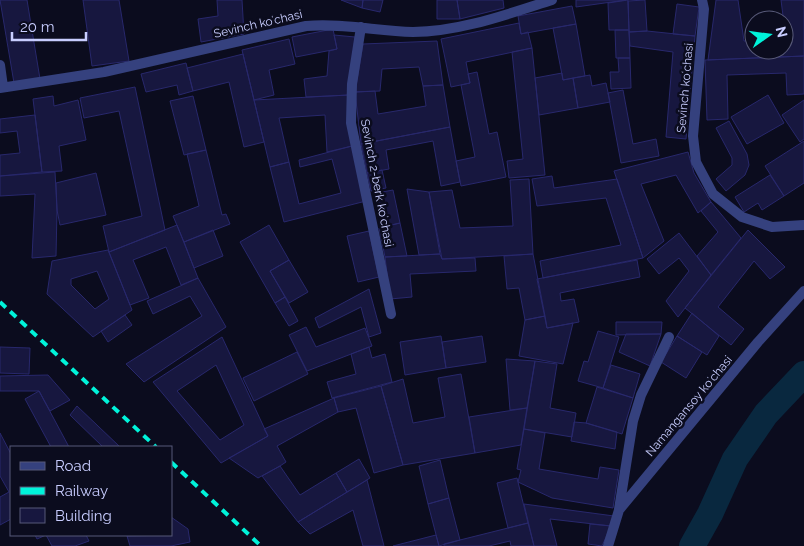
<svg xmlns="http://www.w3.org/2000/svg" width="804" height="546" font-family="Raleway,sans-serif">
	<style>
		.lines { fill: none; stroke-linecap: round; stroke-linejoin: round }
		.canal { stroke: #09283f; stroke-width: 26 }
		.building { fill: #17173f; stroke: #28286c; fill-rule: evenodd }
		.street { stroke: #35417e; stroke-width: 10 }
		.rail { stroke: #00f3da; stroke-width: 4; stroke-dasharray: 8 6; stroke-linecap: butt }
		.labels { text-anchor: middle; dominant-baseline: central; stroke-width: 5; stroke-linejoin: round; paint-order: stroke }
		.street-label { font-size: 12px; fill: #c8cdff; stroke: #0b0c1e }
	</style>
	<rect width="100%" height="100%" fill="#0b0c1e"/>
	<g class="lines">
		<path class="canal" d="M692,546L710,514L735,459L766,414L804,374"/>
	</g>
	<path class="building" d="M0,0H27L40,79L14,83Z
		M83,0H119L129,61L92,66Z
		M217,0H242L244,34L201,42L198,19L218,16Z
		M341,0H363L362,8Z
		M363,0H383L380,12L362,8Z
		M437,0H457L460,19H437Z
		M457,0H503L504,8L460,19Z
		M576,0H626L576,7Z
		M628,0L629,30H609L608,3Z
		M645,0L647,31L629,32L628,1Z
		M716,0H738L744,41L754,40V50H784V39H786L781,0H804V56L708,60Z
		M677,4L699,7L695,36L673,34Z
		M572,6L576,24L521,34L518,16Z
		M519,23L521,34L528,32L532,48L466,62L470,83L451,87L441,39Z
		M576,24L585,76L563,80L553,28Z
		M333,29L337,49L296,57L292,37Z
		M615,30H629L630,58H616Z
		M647,31L695,36L686,139L666,137L673,52L630,46L629,32Z
		M334,35L355,37L349,95L306,97L304,79L327,76L329,51L337,49Z
		M289,39L295,64L269,70L274,95L254,100L242,50Z
		M437,41L443,85L423,86L419,67L382,69L380,91L355,92L363,44Z
		M532,48L545,175L509,178L507,161L523,159L512,52Z
		M243,54L264,142L244,147L229,82L193,91L187,68Z
		M804,56V94L787,95L786,73L727,75L728,119L707,120L705,60Z
		M618,58H630L631,88L611,89L610,72H619Z
		M186,63L193,91L179,95L177,85L146,92L141,74Z
		M477,72L489,134L497,132L506,177L461,186L456,161L475,157L461,85L470,83L468,74Z
		M562,73L563,80L573,78L578,108L539,115L535,78Z
		M590,75L592,86L606,83L610,102L578,108L573,78Z
		M443,85L450,127L361,144L355,92L375,91L378,114L426,106L423,86Z
		M135,87L165,230L109,252L103,226L142,216L119,111L84,118L80,98Z
		M623,90L633,144L656,139L659,156L621,163L608,93Z
		M349,95L352,146L327,152L325,115L279,118L289,162L270,167L254,100Z
		M768,95L784,123L747,144L731,117Z
		M53,96L54,106L78,100L86,140L59,146L62,171L42,172L33,99Z
		M193,96L206,150L184,155L170,101Z
		M804,100V139L800,142L782,115Z
		M35,115L42,172L0,176V155L20,153L17,131L0,133V119Z
		M729,121L747,154L749,165L745,175L726,191L716,179L732,165V158L716,128Z
		M450,127L460,182L441,186L433,141L386,150L389,169L367,173L361,144Z
		M804,141V183L784,196L765,166Z
		M352,146L366,201L284,222L270,167L289,162L299,204L341,193L332,159L300,167L299,160Z
		M206,150L222,215L226,214L230,224L184,242L173,216L199,206L187,154Z
		M688,152L694,173L711,202L698,213L676,175L641,184L664,241L643,258L614,171Z
		M382,170L386,188L371,191L367,173Z
		M55,172L57,210L56,256L32,258L35,194L0,196V176Z
		M96,173L106,215L60,225L57,210L56,183Z
		M770,175L784,196L762,210L758,203L744,212L735,197Z
		M552,176L554,188L617,179L643,258L543,278L540,261L621,245L606,198L537,206L532,179Z
		M529,179L533,254L442,259L429,192L452,190L460,228L513,226L510,180Z
		M407,189L429,192L440,254L419,255Z
		M393,190L400,223L383,227L377,193Z
		M711,202L741,238L711,275L697,256L718,232L701,211Z
		M400,223L407,256L385,257L379,228Z
		M177,225L198,278L181,285L166,247L133,260L149,298L130,305L109,252Z
		M269,225L289,260L270,271L285,297L275,303L240,242Z
		M213,230L223,256L194,268L184,242Z
		M748,230L785,267L770,279L754,261L718,307L744,329L731,345L685,308Z
		M369,231L379,277L358,282L347,236Z
		M679,233L711,275L678,317L666,301L689,271L679,258L659,274L647,259Z
		M108,250L132,310L93,337L47,294L52,261ZM97,271L109,299L95,309L71,285V279Z
		M440,254L442,259L475,258L476,271L410,274L412,297L390,299L385,257Z
		M533,254L545,316L525,320L519,288L507,289L504,256Z
		M289,260L308,292L289,303L270,271Z
		M637,260L640,277L560,293L561,301L574,299L579,322L547,328L537,279Z
		M198,278L226,327L144,382L126,364L202,316L190,296L153,314L147,301Z
		M369,289L381,333L369,337L361,307L319,328L315,318Z
		M285,297L298,321L289,326L275,303Z
		M692,313L719,336L707,355L677,336Z
		M125,315L132,325L108,342L101,331Z
		M545,316L547,328L573,323L563,364L519,356L525,320Z
		M616,322H662L661,334L616,335Z
		M306,327L316,347L365,328L372,346L307,371L289,335Z
		M598,331L619,337L603,388L578,381L584,361L588,362Z
		M626,334H661L650,366L619,352Z
		M441,336L446,368L405,375L400,342Z
		M482,336L486,362L446,368L442,342Z
		M677,336L702,352L686,378L661,362Z
		M222,337L268,436L221,463L153,382ZM216,365L244,425L220,440L177,391Z
		M0,347L30,348L29,374L0,373Z
		M369,347L372,358L385,354L392,382L332,398L327,382L356,374L351,354Z
		M297,352L308,374L254,401L243,378Z
		M506,359L535,361L527,408L510,410Z
		M535,361L557,364L550,408L576,413L572,437L524,429Z
		M611,365L640,374L633,398L603,388Z
		M461,374L475,453L403,465L381,386L403,379L413,423L445,417L438,378Z
		M48,375L70,400L50,411L39,391H0V376Z
		M381,386L403,465L374,473L356,408L338,412L334,398Z
		M597,387L633,398L622,434L586,423Z
		M39,391L69,447H51L25,399Z
		M334,398L338,412L277,446L286,462L280,466L258,478L229,458L268,436L264,429Z
		M77,406L119,446L120,447H103L70,415Z
		M527,408L521,445L475,453L469,417Z
		M574,422L586,423L617,432L615,449L571,441Z
		M524,429L545,433L539,469L598,479L600,467L619,470L613,508L552,498L518,482L521,470L517,469Z
		M0,433L11,454V519L0,525V497L9,492L0,476Z
		M359,459L370,478L347,492L336,473Z
		M440,460L449,498L428,504L419,466Z
		M280,466L300,495L336,473L347,492L298,522L262,476Z
		M517,478L528,523L508,528L497,483Z
		M367,480L384,546H363L353,510L310,534L298,522Z
		M449,498L460,540L439,546L428,504Z
		M524,504L614,516L611,526L550,519L557,546H534Z
		M171,517L188,529L190,542L171,546H130L127,536L171,535Z
		M528,523L534,546H511L510,541L489,546H444V544Z
		M590,524L611,526L602,546L588,544Z
		M35,535H86L89,541L75,546H52L46,535L37,539Z
		M436,535L439,546H393Z"/>
	<g class="lines">
		<path class="street" d="M702,0L704,9L693,136L696,162L713,194L742,217L772,227L804,225
			M361,27L352,84L351,123L391,314
			M0,65L3,87
			M0,88L104,72L306,26C342,23 377,31 413,32C459,32 508,14 552,0
			M619,509L633,421L641,395L669,337
			M608,546L619,510L758,342L804,291"/>
		<path class="rail" d="M0,302L156,447
			M171,462L261,546"/>
	</g>
	<g class="labels">
		<g class="street-label">
			<text transform="translate(258 24) rotate(-13)">Sevinch koʻchasi</text>
			<text transform="translate(685 88) rotate(-85)">Sevinch koʻchasi</text>
			<text transform="translate(377 183) rotate(79)">Sevinch 2-berk koʻchasi</text>
			<text transform="translate(689 406) rotate(-50)">Namangansoy koʻchasi</text>
		</g>
	</g>
	<rect x="10" y="446" width="162" height="90" fill="#0b0c1e" stroke="#575978"/>
	<rect x="20" y="462" width="25" height="8" fill="#35417e" stroke="#575978"/>
	<text x="55" y="471" font-size="15" fill="#c8cdff">Road</text>
	<rect x="20" y="487" width="25" height="8" fill="#00f3da" stroke="#575978"/>
	<text x="55" y="496" font-size="15" fill="#c8cdff">Railway</text>
	<rect x="20" y="508" width="25" height="15" fill="#17173f" stroke="#575978"/>
	<text x="55" y="521" font-size="15" fill="#c8cdff">Building</text>
	<g transform="translate(769 35) rotate(76)"><circle r="24" fill="#0b0c1e" stroke="#575978"/>
	<path d="M0-4L9 19L0 12L-9 19Z" fill="#00f3da"/>
	<text y="-8" font-size="14" font-weight="bold" text-anchor="middle" fill="#c8cdff">N</text>
	</g>
	<path d="M12 32v8h74v-8" fill="none" stroke="#c8cdff" stroke-width="2.5"/>
	<text x="20" y="32" font-size="15" fill="#c8cdff" stroke="#0b0c1e" stroke-width="4" paint-order="stroke">20 m</text>
</svg>
